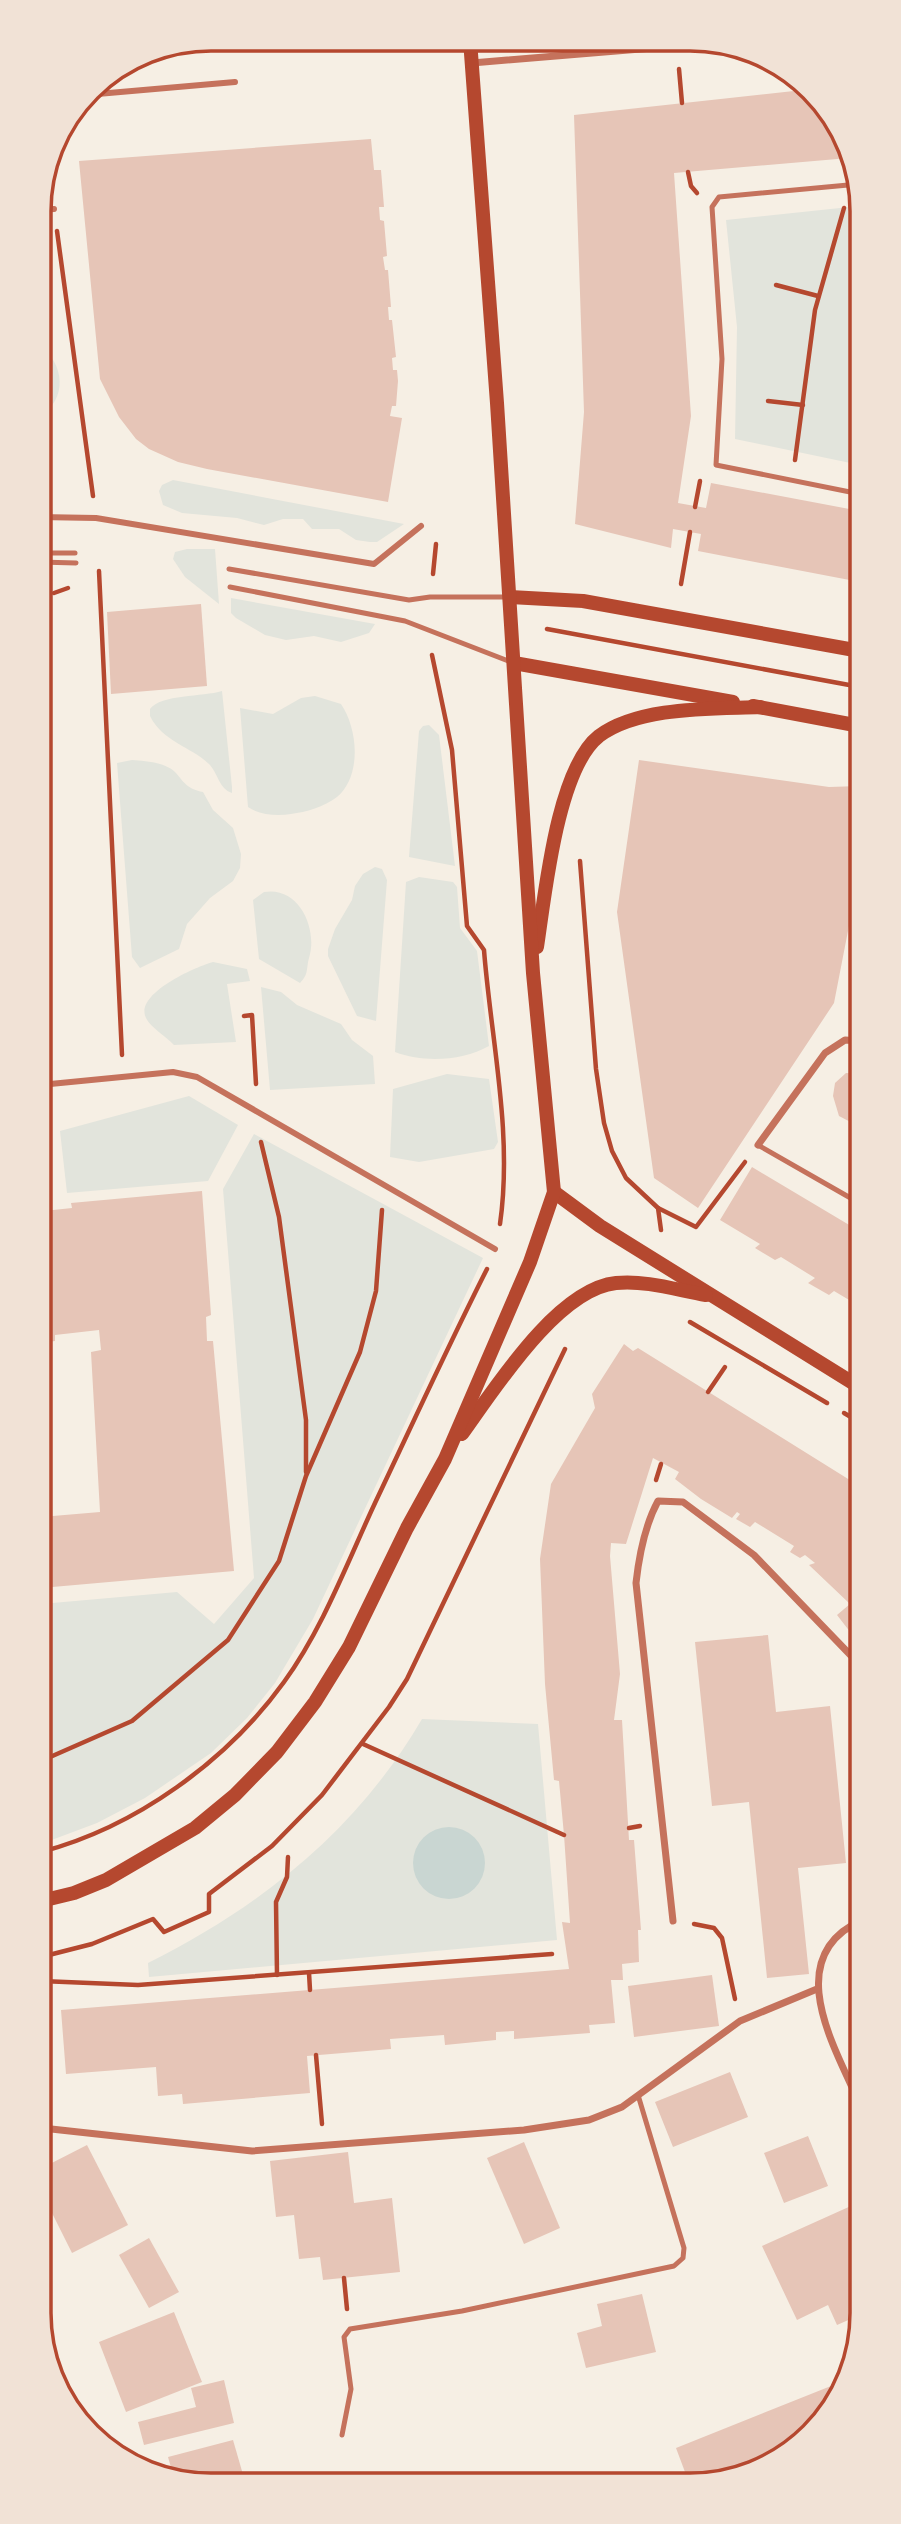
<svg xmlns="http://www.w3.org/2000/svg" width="901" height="2524" font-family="Overpass,sans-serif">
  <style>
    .green { fill: #e2e4dc }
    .water { fill: #c9d6d2 }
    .building { fill: #e6c5b7 }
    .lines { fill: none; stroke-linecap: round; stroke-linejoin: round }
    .path { stroke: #b5482f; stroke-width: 4.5 }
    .service { stroke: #c5725c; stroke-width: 5 }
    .pedestrian { stroke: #c5725c; stroke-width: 6 }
    .minor { stroke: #c5725c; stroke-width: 7 }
    .secondary { stroke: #b5482f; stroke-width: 14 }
    .rim { fill: none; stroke: #b5482f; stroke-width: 3.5 }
  </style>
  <rect width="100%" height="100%" fill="#f6efe4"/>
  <!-- green -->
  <g class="green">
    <path d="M 859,206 L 860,465 L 735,439 L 737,327 L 726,220 Z"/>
    <path d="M 39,346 C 65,362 68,401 39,416 Z"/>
    <path d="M 173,480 L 404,524 L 377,542 L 370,542 L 356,540 L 339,529 L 312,529 L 303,519 L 283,519 L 264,525 L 237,518 L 182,513 L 163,505 L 159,491 L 162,485 Z"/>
    <path d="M 215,549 L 219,604 L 185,577 L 173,559 L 175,552 L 187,549 Z"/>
    <path d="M 231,598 L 375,624 L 369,633 L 341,642 L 314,636 L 286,640 L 265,635 L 236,618 L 231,613 Z"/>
    <path d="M 222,691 L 232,787 L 232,793 C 219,789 218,773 209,764 C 190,746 163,742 150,716 L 150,709 C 161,694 203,697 222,691 Z"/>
    <path d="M 315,696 L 341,704 C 358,729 362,776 337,797 C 324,807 306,812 291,814 C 277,816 259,815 248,807 L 240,708 L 273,714 L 301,698 Z"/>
    <path d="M 429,725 L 439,735 L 455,866 L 409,857 L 419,731 L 423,726 Z"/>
    <path d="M 132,760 C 145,761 166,762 176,773 C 185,784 188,789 203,792 L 213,810 L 233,828 L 241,854 L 240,868 L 233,881 L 210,898 L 187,924 L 179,949 L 140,968 L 132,957 L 117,763 Z"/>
    <path d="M 375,867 L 382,869 L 387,880 L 376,1021 L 357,1016 L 328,956 L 328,949 L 335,929 L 352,900 L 355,886 L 363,874 Z"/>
    <path d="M 419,877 L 453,882 L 457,887 L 460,928 L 477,951 L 489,1046 C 462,1061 424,1063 395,1052 L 406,882 Z"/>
    <path d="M 264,892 C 300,886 318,930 309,958 C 306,969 309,974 300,983 L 259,959 L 253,900 Z"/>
    <path d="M 213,962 L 247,969 L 250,981 L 227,984 L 236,1042 L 174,1045 C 166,1036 151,1028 146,1018 C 134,994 195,967 213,962 Z"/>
    <path d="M 261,987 L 281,992 L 297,1005 L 341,1024 L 352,1040 L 373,1056 L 375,1084 L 270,1090 Z"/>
    <path d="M 447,1074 L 489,1079 L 498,1142 L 494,1149 L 419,1162 L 390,1157 L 393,1089 Z"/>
    <path d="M 189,1096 L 238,1125 L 208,1181 L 67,1193 L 60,1131 Z"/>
    <path d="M 254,1134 L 483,1258 L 313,1619 L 275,1683 L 247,1718 L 211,1753 L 145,1798 L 97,1823 L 41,1844 L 41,1604 L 177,1592 L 214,1624 L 254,1578 L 223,1189 Z"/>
    <path d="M 422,1719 L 538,1724 L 557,1940 L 149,1977 L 148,1963 C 262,1906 357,1830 422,1719 Z"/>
  </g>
  <!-- water -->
  <circle class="water" cx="449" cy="1863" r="36"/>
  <!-- building -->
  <g class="building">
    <path d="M 812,89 L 849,158 L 674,173 L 691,416 L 678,503 L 706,508 L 711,483 L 860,511 L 860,582 L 698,551 L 701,534 L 673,529 L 671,548 L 575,524 L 584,412 L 574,115 Z"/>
    <path d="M 371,139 L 374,170 L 381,170 L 384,207 L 379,207 L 380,220 L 384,221 L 387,256 L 383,257 L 385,270 L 388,270 L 391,307 L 388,307 L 389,320 L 392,320 L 396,357 L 392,358 L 393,370 L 397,370 L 398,381 L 396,406 L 392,406 L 390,416 L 402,418 L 388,502 L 207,469 L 178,462 L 149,449 L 136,439 L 119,417 L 100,379 L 79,161 Z"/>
    <path d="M 201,604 L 207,686 L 111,694 L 107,612 Z"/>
    <path d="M 639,760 L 829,787 L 860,786 L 860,869 L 834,1003 L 698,1208 L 654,1178 L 617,912 Z"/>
    <path d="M 846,1073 L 860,1074 L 860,1127 L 839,1116 L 833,1096 L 835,1083 Z"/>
    <path d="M 752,1167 L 861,1232 L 861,1307 L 834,1291 L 829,1295 L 808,1283 L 815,1278 L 781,1257 L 775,1260 L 755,1248 L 760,1244 L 720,1220 Z"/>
    <path d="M 202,1191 L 211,1315 L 206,1317 L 207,1341 L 213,1341 L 234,1571 L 41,1588 L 41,1517 L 100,1512 L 91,1352 L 101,1350 L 99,1330 L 55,1335 L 55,1341 L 40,1343 L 40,1194 L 44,1194 L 44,1211 L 72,1208 L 71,1203 Z"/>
    <path d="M 624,1344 L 633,1351 L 638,1348 L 861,1487 L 861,1646 L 837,1615 L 850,1604 L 809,1565 L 815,1563 L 805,1555 L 800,1558 L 790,1552 L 794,1546 L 755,1522 L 750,1527 L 736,1519 L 740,1514 L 737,1512 L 732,1518 L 701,1499 L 675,1479 L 679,1472 L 653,1458 L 626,1544 L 611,1543 L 610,1556 L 620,1674 L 614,1720 L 622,1720 L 629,1840 L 634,1840 L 641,1930 L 638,1930 L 639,1962 L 622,1964 L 623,1980 L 611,1980 L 615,2023 L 589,2025 L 590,2033 L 514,2039 L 514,2031 L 496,2032 L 496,2040 L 445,2045 L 444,2035 L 390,2039 L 391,2049 L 307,2056 L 310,2093 L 183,2104 L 182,2094 L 158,2096 L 156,2067 L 66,2074 L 61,2010 L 569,1969 L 562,1922 L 570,1923 L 564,1835 L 559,1781 L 554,1780 L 545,1684 L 540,1559 L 551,1484 L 595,1408 L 592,1394 Z"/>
    <path d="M 768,1635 L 776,1712 L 830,1706 L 846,1863 L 798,1868 L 809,1974 L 767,1978 L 749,1802 L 712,1806 L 695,1642 Z"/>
    <path d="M 861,1751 L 861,1778 L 850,1757 Z"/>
    <path d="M 712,1975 L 719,2026 L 634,2037 L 628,1986 Z"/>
    <path d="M 730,2072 L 748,2117 L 673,2147 L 655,2102 Z"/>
    <path d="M 808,2136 L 828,2186 L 784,2203 L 764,2153 Z"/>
    <path d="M 524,2142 L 560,2228 L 524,2244 L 487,2158 Z"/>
    <path d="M 87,2145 L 128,2225 L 72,2253 L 42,2193 L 42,2168 Z"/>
    <path d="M 348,2152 L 354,2203 L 392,2198 L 400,2272 L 323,2280 L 320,2257 L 299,2259 L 294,2215 L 276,2217 L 270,2161 Z"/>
    <path d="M 862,2201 L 862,2314 L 837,2325 L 828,2305 L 797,2320 L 762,2246 Z"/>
    <path d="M 149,2238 L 179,2292 L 149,2308 L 119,2255 Z"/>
    <path d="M 642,2294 L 656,2352 L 586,2368 L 577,2333 L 602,2326 L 597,2304 Z"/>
    <path d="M 174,2312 L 202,2382 L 126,2412 L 99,2342 Z"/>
    <path d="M 42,2322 L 43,2322 L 51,2365 L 42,2347 Z"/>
    <path d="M 224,2380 L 234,2423 L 144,2445 L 138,2422 L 196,2407 L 191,2388 Z"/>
    <path d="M 836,2384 L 840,2394 L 820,2427 L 777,2462 L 724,2482 L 683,2482 L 688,2480 L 676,2448 Z"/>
    <path d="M 233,2440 L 244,2478 L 230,2482 L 175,2481 L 168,2457 Z"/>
  </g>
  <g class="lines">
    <!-- path -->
    <g class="path">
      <path d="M 679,69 L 682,103"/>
      <path d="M 48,166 L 51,187"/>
      <path d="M 688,172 L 691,186 L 697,193"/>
      <path d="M 57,231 L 93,496"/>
      <path d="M 776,285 L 818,296"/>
      <path d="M 768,401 L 803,405"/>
      <path d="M 795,460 L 815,310 L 844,208"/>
      <path d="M 695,507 L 700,481"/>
      <path d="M 99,571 L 122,1055"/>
      <path d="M 433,574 L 436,544"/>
      <path d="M 681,584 L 690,532"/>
      <path d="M 54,593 L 68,588"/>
      <path d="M 547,629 L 860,687"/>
      <path d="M 432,655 L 452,750 L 467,926 L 484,950 C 491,1040 513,1133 500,1224"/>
      <path d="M 580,861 L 596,1069 L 604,1123 L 612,1151 L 626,1178 L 658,1208 L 661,1230"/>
      <path d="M 244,1016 L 252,1015 L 256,1084"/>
      <path d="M 261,1142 L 279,1217 L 306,1420 L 306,1472"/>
      <path d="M 658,1208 L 696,1227 L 745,1162"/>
      <path d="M 690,1322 L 827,1403"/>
      <path d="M 708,1392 L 725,1367"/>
      <path d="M 844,1413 L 861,1423"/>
      <path d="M 656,1480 L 661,1464"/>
      <path d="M 363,1744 L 564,1835"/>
      <path d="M 41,1761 L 132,1721 L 228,1640 L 279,1561 L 306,1476 L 360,1352 L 376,1291 L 382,1210"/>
      <path d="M 629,1828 L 640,1826"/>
      <path d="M 41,1852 C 136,1827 227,1761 284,1682 C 323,1628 347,1563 375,1503 C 412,1425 448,1346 487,1269"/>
      <path d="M 694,1924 L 714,1928 L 722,1938 L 735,1999"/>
      <path d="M 41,1957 L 92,1944 L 153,1919 L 164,1932 L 209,1912 L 209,1894 L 272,1846 L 322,1795 L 389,1707 L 407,1679 L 565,1349"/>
      <path d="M 309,1973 L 310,1990"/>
      <path d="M 277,1975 L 276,1902 L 287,1877 L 288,1857"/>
      <path d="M 41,1981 L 138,1985 L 552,1954"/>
      <path d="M 316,2055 L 322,2124"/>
      <path d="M 344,2278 L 347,2309"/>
    </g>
    <!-- service -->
    <g class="service">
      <path d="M 859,184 L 719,197 L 712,207 L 722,359 L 716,465 L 860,494"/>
      <path d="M 39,553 L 75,553"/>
      <path d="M 39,562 L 76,563"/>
      <path d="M 229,569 L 409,600 L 430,597 L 507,597"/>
      <path d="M 230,587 L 405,621 L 511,662"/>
      <path d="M 758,1145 L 861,1204"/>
      <path d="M 342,2435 L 351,2389 L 344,2337 L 350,2329 L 462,2311 L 674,2266 L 683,2258 L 684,2248 L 638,2095"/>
    </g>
    <!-- pedestrian -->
    <g class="pedestrian">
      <path d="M 86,95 L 235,82"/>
      <path d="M 39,210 L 54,209"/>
      <path d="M 39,517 L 96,518 L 374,564 L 421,526"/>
      <path d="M 40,1085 L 173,1072 L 197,1077 L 495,1249"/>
    </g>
    <!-- minor -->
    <g class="minor">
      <path d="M 472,63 L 725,42"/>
      <path d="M 758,1145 L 825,1053 L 845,1040 L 860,1041"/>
      <path d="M 862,1920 C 778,1958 837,2051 862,2109"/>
      <path d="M 673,1921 L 636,1583 C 639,1556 645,1525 658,1501 L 683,1502 L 754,1555 L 861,1666"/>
      <path d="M 42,2128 L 252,2151 L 524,2130 L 589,2120 L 622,2107 L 740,2021 L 817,1989"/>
      <path d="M 545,2482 L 555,2478 L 557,2482"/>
    </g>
    <!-- secondary -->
    <g class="secondary">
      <path d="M 510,597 L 583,601 L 860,651"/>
      <path d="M 514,663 L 733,702"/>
      <path d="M 753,706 L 860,726"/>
      <path d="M 537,947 C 545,895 557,769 599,736 C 639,706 713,709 760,707"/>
      <path d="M 554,1192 L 600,1226 L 861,1388"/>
      <path d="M 462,1434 C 494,1390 557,1289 616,1283 C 646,1280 677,1290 706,1295"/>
      <path d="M 41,1901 L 74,1893 L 106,1880 L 195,1828 L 235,1795 L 277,1752 L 315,1702 L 349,1647 L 407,1528 L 445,1459 L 530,1262 L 554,1192 L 533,973 L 497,403 L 470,40"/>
    </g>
  </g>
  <!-- crop -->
  <path d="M0 0H901V2524H0ZM211 51H690A160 160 0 0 1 850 211V2313A160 160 0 0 1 690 2473H211A160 160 0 0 1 51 2313V211A160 160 0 0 1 211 51Z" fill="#f1e2d6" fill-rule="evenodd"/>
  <path class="rim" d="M211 51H690A160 160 0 0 1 850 211V2313A160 160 0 0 1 690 2473H211A160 160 0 0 1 51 2313V211A160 160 0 0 1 211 51Z"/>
</svg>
